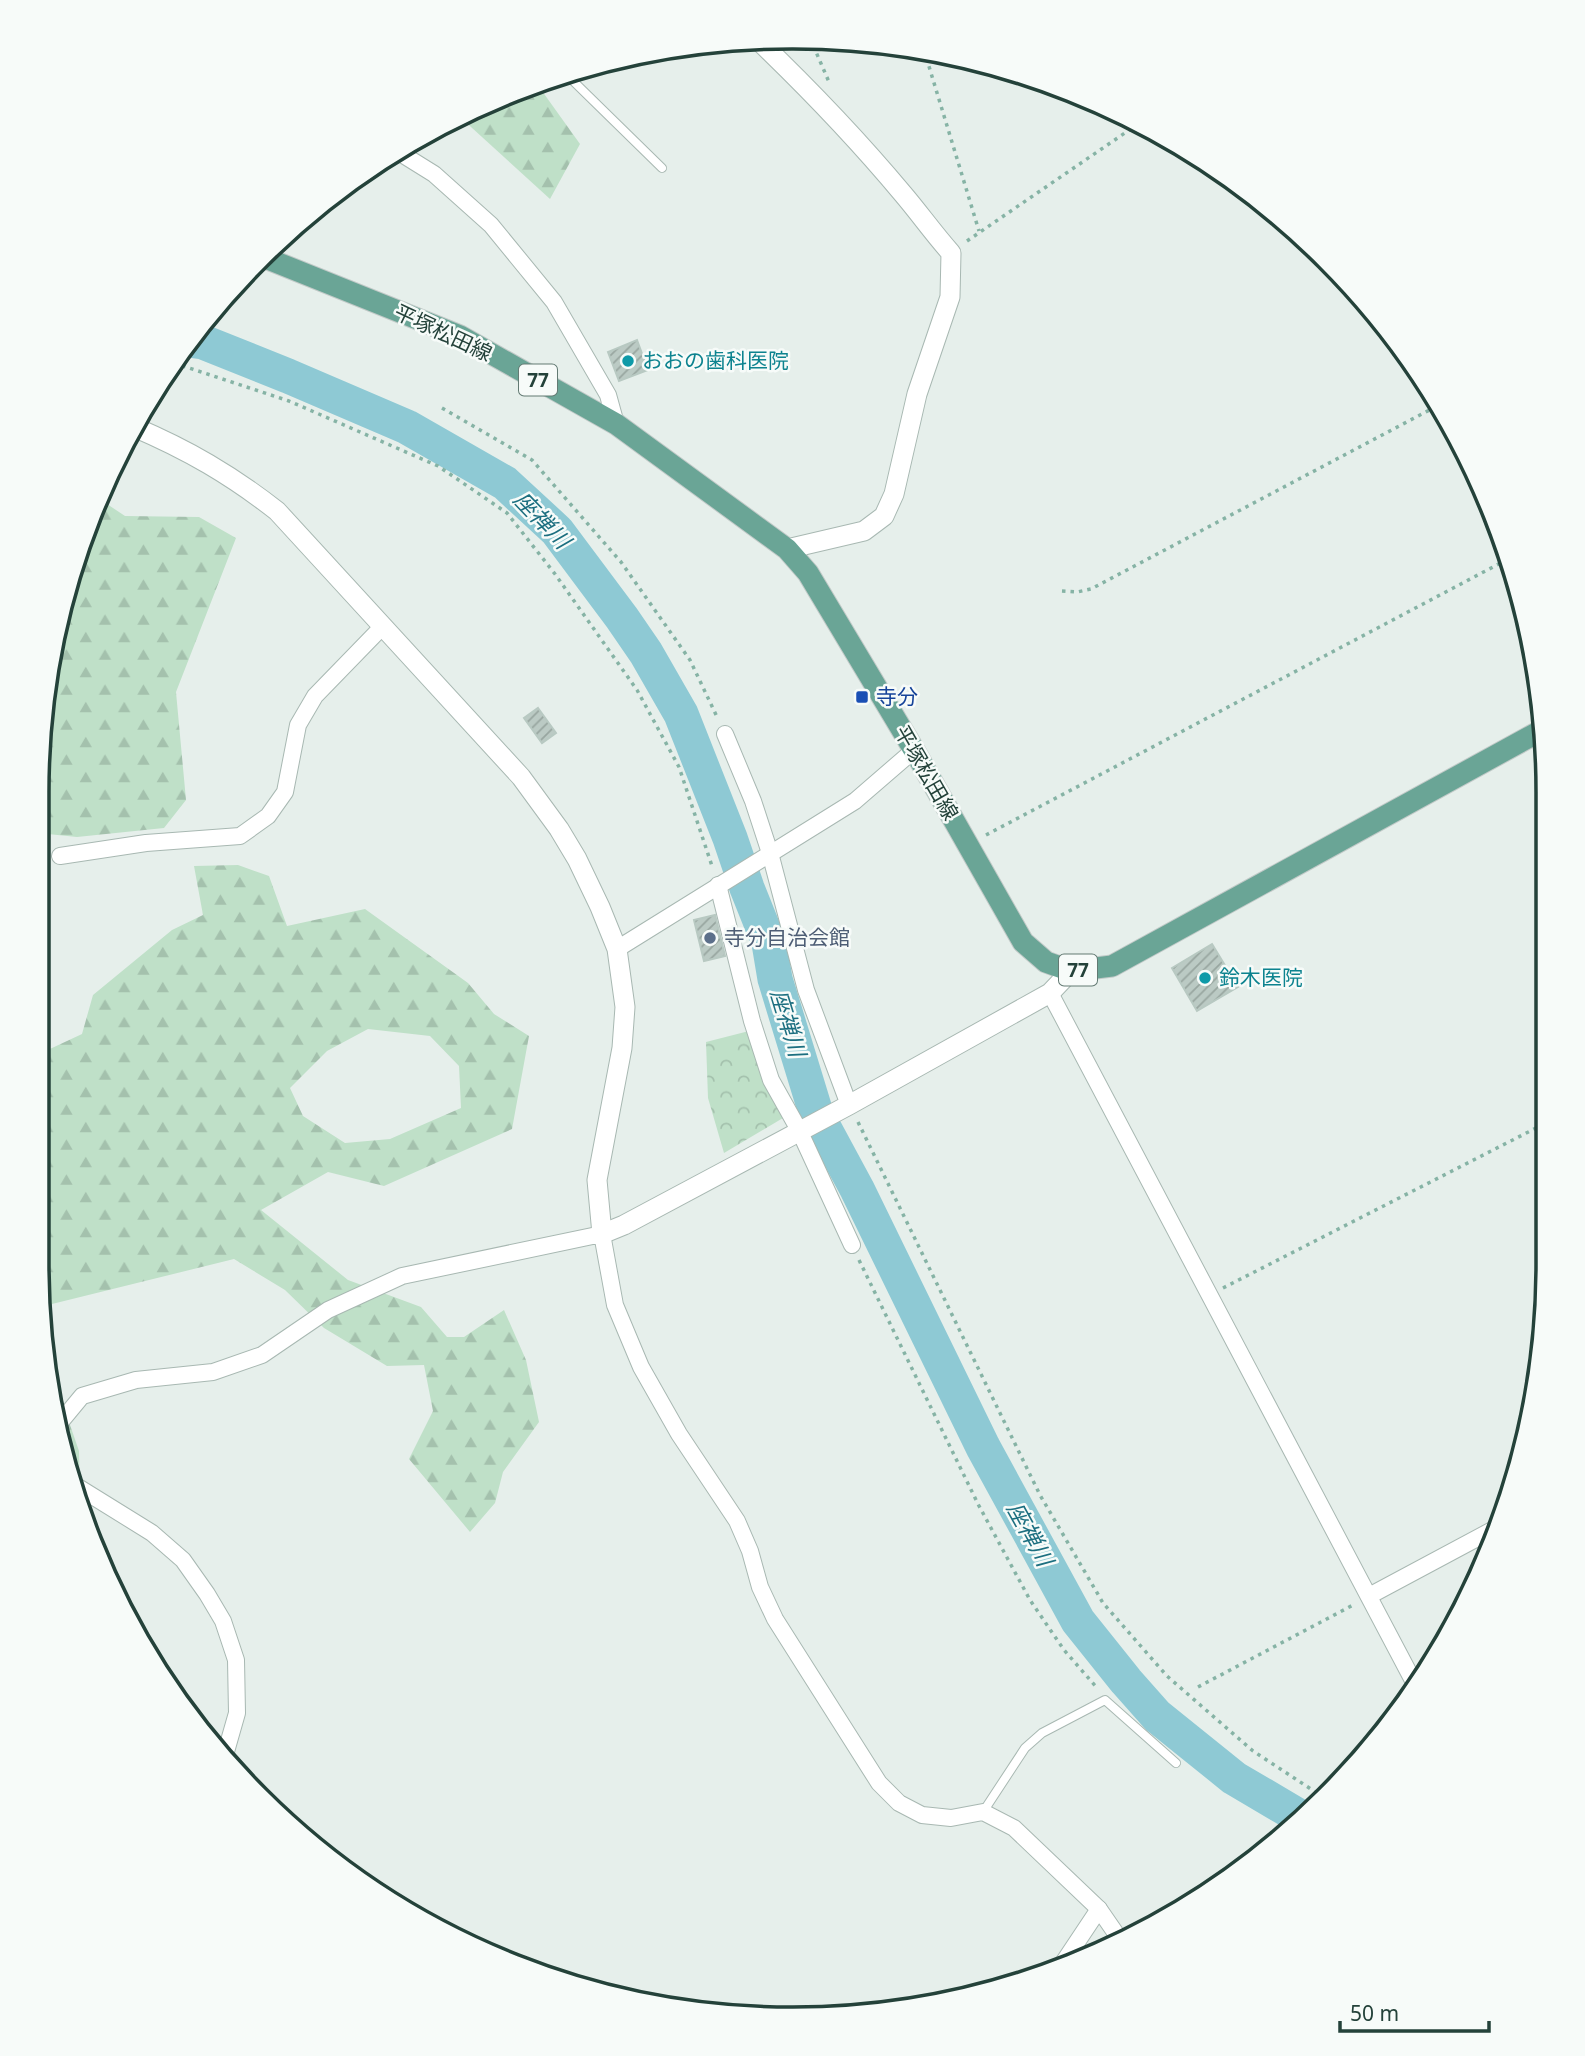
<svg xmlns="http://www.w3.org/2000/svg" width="1585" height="2056" font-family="'Noto Sans','Noto Sans JP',sans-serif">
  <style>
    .forest { fill: url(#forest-firs); fill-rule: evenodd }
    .park { fill: url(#park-crowns) }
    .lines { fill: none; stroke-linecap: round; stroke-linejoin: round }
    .river { stroke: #8ec9d4; stroke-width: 35 }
    .building { fill: url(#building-hatch); stroke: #b8c9c2; stroke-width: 2 }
    .service-casing { stroke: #a8b8b2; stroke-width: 10 }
    .minor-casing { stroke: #a8b8b2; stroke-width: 18 }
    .tertiary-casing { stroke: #a8b8b2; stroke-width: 21 }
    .primary-casing { stroke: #c2cac8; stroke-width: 23 }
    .path { stroke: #86b3a5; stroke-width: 3.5; stroke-dasharray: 3.5 5; stroke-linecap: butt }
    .service { stroke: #fff; stroke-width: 8 }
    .minor { stroke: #fff; stroke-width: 16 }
    .tertiary { stroke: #fff; stroke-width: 19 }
    .primary { stroke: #6aa596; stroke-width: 21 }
    .culture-dot { fill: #0f9aa8; stroke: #f7fbf9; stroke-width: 2.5 }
    .transit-dot { fill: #1a4fb4; stroke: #f7fbf9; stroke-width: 2.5 }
    .service-dot { fill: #5c6f8a; stroke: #f7fbf9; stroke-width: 2.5 }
    .labels { text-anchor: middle; stroke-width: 5; stroke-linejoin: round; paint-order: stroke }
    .shield { fill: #f7fbf9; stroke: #637a73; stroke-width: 2 }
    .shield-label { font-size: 19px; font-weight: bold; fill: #24423a }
    .street-label { font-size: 21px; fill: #24423a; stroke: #f7fbf9 }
    .culture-label { font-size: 21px; fill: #0d838f; stroke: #f7fbf9; text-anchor: start }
    .transit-label { font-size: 21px; fill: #164399; stroke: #f7fbf9; text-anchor: start }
    .service-label { font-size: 21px; fill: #4e5e75; stroke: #f7fbf9; text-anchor: start }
    .water-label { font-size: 23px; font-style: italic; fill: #1c6f80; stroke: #f7fbf9 }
    .rim { fill: none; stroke: #24423a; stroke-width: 3.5 }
  </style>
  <defs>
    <pattern id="forest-firs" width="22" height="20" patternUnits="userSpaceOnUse" patternTransform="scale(1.75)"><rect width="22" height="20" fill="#bfe0c8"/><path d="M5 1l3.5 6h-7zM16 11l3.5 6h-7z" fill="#a4c1ad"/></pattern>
    <pattern id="park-crowns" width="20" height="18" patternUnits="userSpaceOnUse" patternTransform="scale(1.75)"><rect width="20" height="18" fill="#bfe0c8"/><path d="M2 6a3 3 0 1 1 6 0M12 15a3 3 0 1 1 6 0" fill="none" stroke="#a4c1ad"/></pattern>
    <pattern id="building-hatch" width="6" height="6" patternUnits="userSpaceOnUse" patternTransform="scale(1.75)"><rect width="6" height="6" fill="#bbcac4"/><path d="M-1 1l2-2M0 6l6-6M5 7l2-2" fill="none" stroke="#98a6a0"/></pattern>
  </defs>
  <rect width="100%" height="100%" fill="#e6efeb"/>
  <!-- forest -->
  <g class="forest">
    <path d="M 537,84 L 580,144 L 550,199 L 460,117 L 504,94 Z"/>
    <path d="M 98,498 L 125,516 L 199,517 L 236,538 L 176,692 L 186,800 L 164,828 L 77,837 L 38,833 L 38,743 L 77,550 Z"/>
    <path d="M 238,865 L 269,876 L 287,926 L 365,909 L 468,983 L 494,1014 L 529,1036 L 512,1129 L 384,1186 L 328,1172 L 261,1210 L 348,1280 L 421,1307 L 447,1337 L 464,1337 L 504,1310 L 526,1360 L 539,1422 L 503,1472 L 495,1503 L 470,1532 L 409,1459 L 433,1411 L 424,1365 L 387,1366 L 324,1328 L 285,1290 L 234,1259 L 52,1304 L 47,1338 L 37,1263 L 37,1055 L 82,1034 L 93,995 L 172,930 L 203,915 L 194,866 ZM 368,1029 L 430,1036 L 459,1066 L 461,1108 L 390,1139 L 345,1143 L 303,1116 L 290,1088 L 327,1051 Z"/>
    <path d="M 50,1367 L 79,1451 L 80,1501 L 63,1459 Z"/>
  </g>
  <!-- park -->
  <path class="park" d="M 749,1031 L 783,1118 L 724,1153 L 708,1098 L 706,1042 Z"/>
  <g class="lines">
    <!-- river -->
    <path class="river" d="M 188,340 L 203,342 L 288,376 L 407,427 L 505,483 L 557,531 L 622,618 L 646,653 L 681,714 L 730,838 L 747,888 L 769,943 L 775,979 L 816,1113 L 857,1189 L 983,1447 L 1078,1621 L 1126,1681 L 1157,1716 L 1234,1778 L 1302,1818"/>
  </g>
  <!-- building -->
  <g class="building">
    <path d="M 637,340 L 648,370 L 619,381 L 608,352 Z"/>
    <path d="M 538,708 L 556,733 L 542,743 L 524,718 Z"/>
    <path d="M 715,915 L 725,956 L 704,961 L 694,920 Z"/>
    <path d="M 1212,944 L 1238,987 L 1197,1011 L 1172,968 Z"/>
  </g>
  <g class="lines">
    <!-- service casing -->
    <g class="service-casing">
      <g id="service">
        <path d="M 567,75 L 662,168"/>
        <path d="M 983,1812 L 1025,1748 L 1042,1733 L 1105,1700 L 1176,1763"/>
      </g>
    </g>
    <!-- minor casing -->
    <g class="minor-casing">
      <g id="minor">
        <path d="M 397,151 L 434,174 L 491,225 L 554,302 L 608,395 L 616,424"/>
        <path d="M 725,734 L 753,801 L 770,853 L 806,990 L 849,1105"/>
        <path d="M 60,856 L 146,843 L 240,836 L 268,816 L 285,792 L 298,725 L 315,696 L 383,626"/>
        <path d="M 718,885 L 752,1021 L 771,1080 L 799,1130 L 852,1245"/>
        <path d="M 617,949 L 855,801 L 914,750"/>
        <path d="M 1050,993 L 1417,1688"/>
        <path d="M 58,1425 L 82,1396 L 136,1380 L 213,1372 L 262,1355 L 328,1310 L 402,1276 L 602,1234 L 615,1305 L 641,1367 L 679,1434 L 737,1521 L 750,1551 L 760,1587 L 775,1619 L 879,1783 L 899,1803 L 922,1815 L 951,1818 L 983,1812 L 1014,1828 L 1099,1909 L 1119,1938"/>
        <path d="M 73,1484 L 152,1533 L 183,1560 L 207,1594 L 223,1621 L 236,1660 L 237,1713 L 225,1755"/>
        <path d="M 1369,1596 L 1498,1527"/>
        <path d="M 1061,1966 L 1099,1909"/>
      </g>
    </g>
    <!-- tertiary casing -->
    <g class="tertiary-casing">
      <g id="tertiary">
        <path d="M 758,40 C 809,89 858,140 903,194 C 920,214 934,234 951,253 L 950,297 L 917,394 L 894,494 L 884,516 L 864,531 L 787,549"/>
        <path d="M 134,427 C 188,450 231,475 277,511 L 521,777 L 559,829 L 577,859 L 600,907 L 617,949 L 625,1007 L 622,1048 L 597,1180 L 602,1234 L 624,1225 L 849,1105 L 1050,993 L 1071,971"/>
      </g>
    </g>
    <!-- primary casing -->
    <g class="primary-casing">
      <path id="primary" d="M 263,257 L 460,336 L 616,424 L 787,549 L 808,573 L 914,750 L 1023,942 L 1046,962 L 1071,971 L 1112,966 L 1542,730"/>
    </g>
    <!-- path -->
    <g class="path">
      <path d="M 810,38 L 829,82"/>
      <path d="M 924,50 L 979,231"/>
      <path d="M 967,241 L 1138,124"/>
      <path d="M 174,363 L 289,401 L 438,466 L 507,513 L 555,574 L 637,690 L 679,767 L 713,869"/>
      <path d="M 442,408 L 532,460 L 621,562 L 690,660 L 718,719"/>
      <path d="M 1062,591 L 1077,592 L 1091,589 L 1437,406"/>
      <path d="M 986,835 L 1510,558"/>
      <path d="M 858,1122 L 1040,1495 L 1103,1603 L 1167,1676 L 1253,1751 L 1326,1799"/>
      <path d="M 859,1260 L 978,1504 L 1030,1600 L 1064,1650 L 1098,1689"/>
      <path d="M 1223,1288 L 1542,1125"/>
      <path d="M 1198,1687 L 1355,1604"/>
    </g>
    <!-- service -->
    <use href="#service" class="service"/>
    <!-- minor -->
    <use href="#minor" class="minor"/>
    <!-- tertiary -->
    <use href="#tertiary" class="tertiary"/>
    <!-- primary -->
    <use href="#primary" class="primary"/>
  </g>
  <!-- markers -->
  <g class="culture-dot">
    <circle cx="628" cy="361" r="7"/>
    <circle cx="1205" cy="978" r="7"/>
  </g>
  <rect class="transit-dot" x="855" y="690" width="14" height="14" rx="3.5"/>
  <circle class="service-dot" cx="710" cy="938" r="7"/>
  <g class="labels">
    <!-- shield labels -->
    <g class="shield">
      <rect x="519" y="364.5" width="38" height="31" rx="5"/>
      <rect x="1059" y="954.5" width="38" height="31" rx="5"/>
    </g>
    <g class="shield-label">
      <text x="538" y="387">77</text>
      <text x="1078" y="977">77</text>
    </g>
    <!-- street labels -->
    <g class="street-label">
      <text transform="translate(443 333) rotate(25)" y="7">平塚松田線</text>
      <text transform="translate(926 773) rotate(60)" y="7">平塚松田線</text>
    </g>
    <!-- culture labels -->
    <g class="culture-label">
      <text x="642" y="368">おおの歯科医院</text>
      <text x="1219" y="985">鈴木医院</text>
    </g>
    <!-- transit labels -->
    <g class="transit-label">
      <text x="876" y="704">寺分</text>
    </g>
    <!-- service labels -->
    <g class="service-label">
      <text x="724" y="945">寺分自治会館</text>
    </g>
    <!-- water labels -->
    <g class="water-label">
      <text transform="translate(542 520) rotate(46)" y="8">座禅川</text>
      <text transform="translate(788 1023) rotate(73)" y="8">座禅川</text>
      <text transform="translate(1030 1534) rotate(61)" y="8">座禅川</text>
    </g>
  </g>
  <!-- crop -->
  <path d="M0 0H1585V2056H0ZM792 49H793A743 743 0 0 1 1536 792V1264A743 743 0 0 1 793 2007H792A743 743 0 0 1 49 1264V792A743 743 0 0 1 792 49Z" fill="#f7fbf9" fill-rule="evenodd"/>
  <path class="rim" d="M792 49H793A743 743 0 0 1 1536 792V1264A743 743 0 0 1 793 2007H792A743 743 0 0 1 49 1264V792A743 743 0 0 1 792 49Z"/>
  <!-- scale -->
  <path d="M1340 2021v10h149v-10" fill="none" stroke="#24423a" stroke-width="3.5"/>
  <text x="1350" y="2021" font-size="21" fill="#24423a" stroke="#f7fbf9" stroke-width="5" paint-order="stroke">50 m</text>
</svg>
